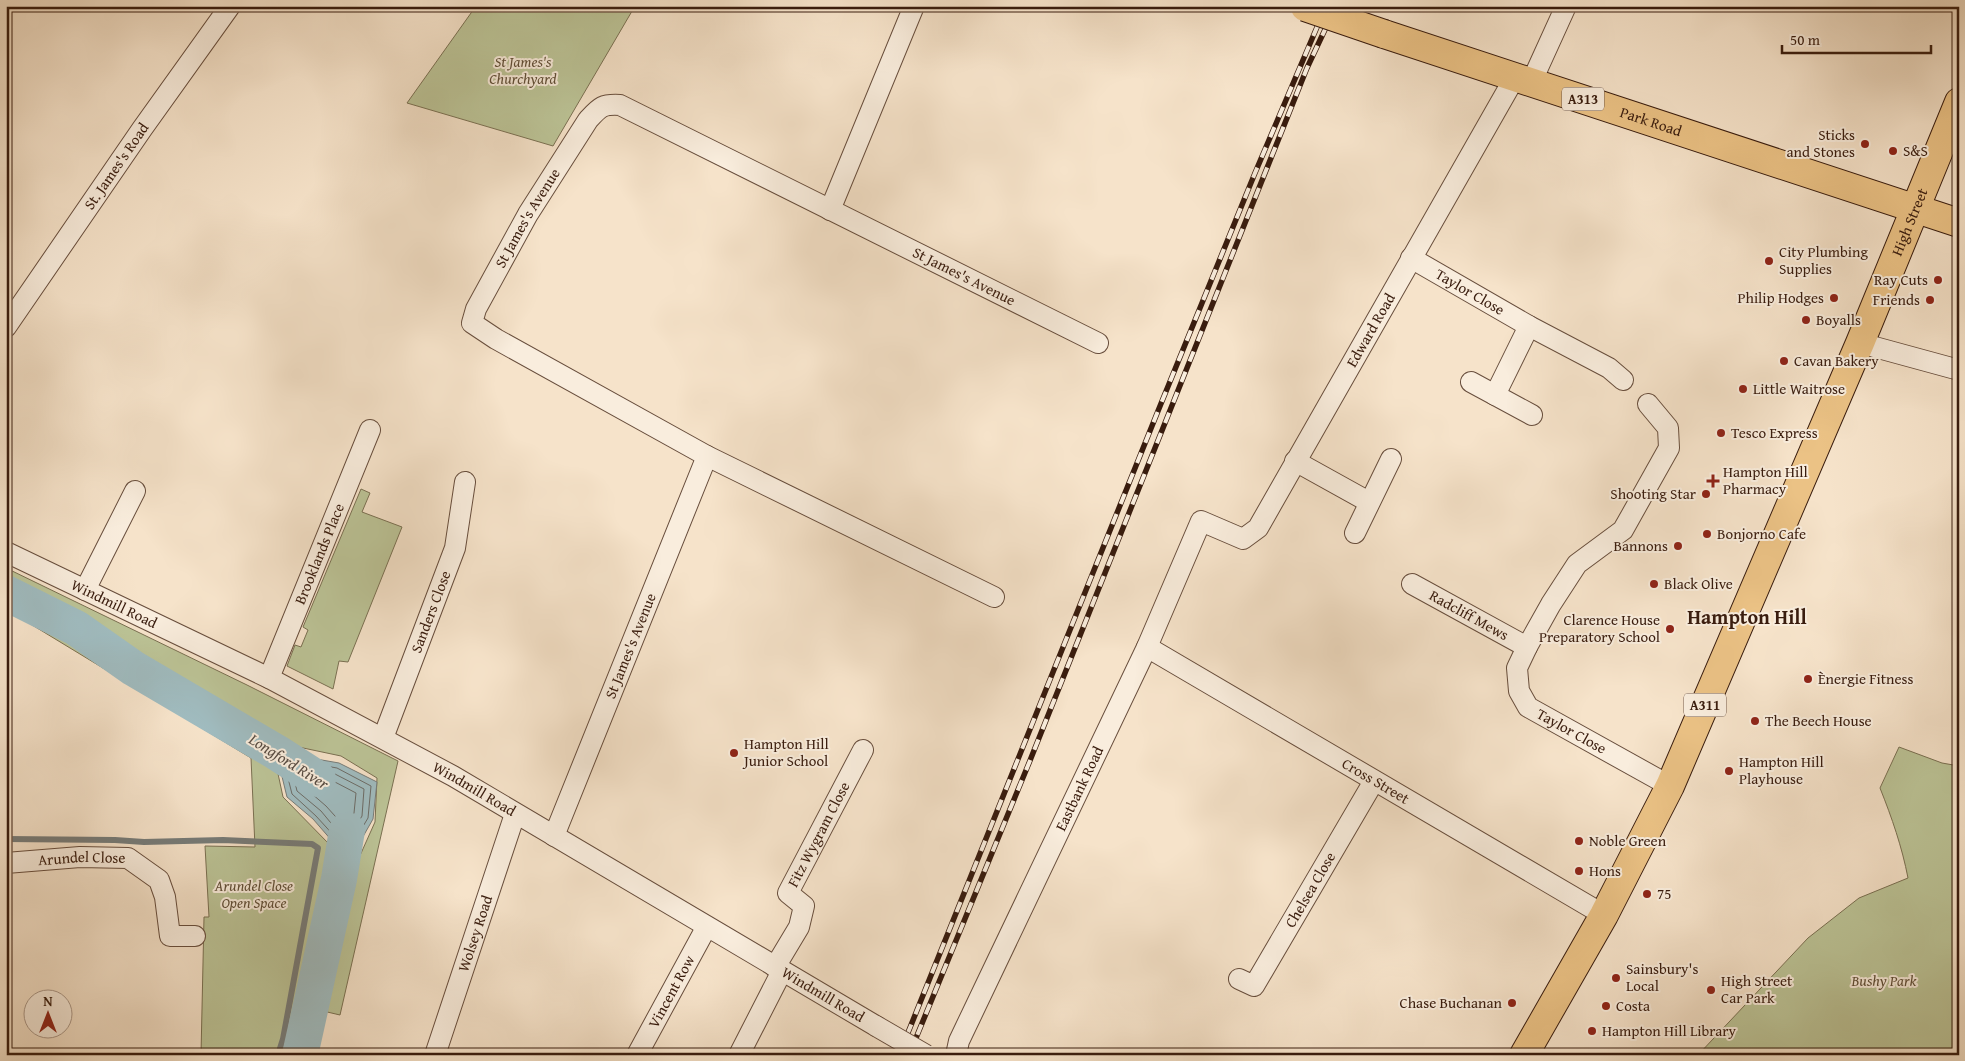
<svg xmlns="http://www.w3.org/2000/svg" width="1965" height="1061" font-family="'Gentium Book Plus',serif">
  <style>
    .green { fill: #bcc497; stroke: #7a7052 }
    .water { fill: #a0bcc0; stroke: #777c79 }
    .lines { fill: none; stroke-linecap: round; stroke-linejoin: round }
    .shore { stroke: #6c6c67; stroke-width: 1 }
    .stream { stroke: #777c79; stroke-width: 6 }
    .river { stroke: #a0bcc0; stroke-width: 36 }
    .minor-casing { stroke: #684e3d; stroke-width: 22 }
    .primary-casing { stroke: #391c0e; stroke-width: 30 }
    .minor { stroke: #f9eddd; stroke-width: 20 }
    .primary { stroke: #ebc285; stroke-width: 28 }
    .rail-casing { stroke: #391c0e; stroke-width: 5.5 }
    .rail { stroke: #f9eddd; stroke-width: 4; stroke-dasharray: 11; stroke-linecap: butt }
    .minor-bridge-casing { stroke: #684e3d; stroke-width: 22; stroke-linecap: butt }
    .primary-bridge-casing { stroke: #391c0e; stroke-width: 30; stroke-linecap: butt }
    .minor-bridge { stroke: #f9eddd; stroke-width: 20 }
    .primary-bridge { stroke: #ebc285; stroke-width: 28 }
    .poi-dot { fill: #8f2418; stroke: #f9eddd; stroke-width: 2 }
    .labels { text-anchor: middle; stroke-width: 4; stroke-linejoin: round; paint-order: stroke }
    .shield { fill: #f9eddd; stroke: #735b4c; stroke-width: 1 }
    .shield-label { font-size: 14px; font-weight: bold; fill: #391c0e }
    .park-label { font-size: 15px; font-style: italic; fill: #604e37; stroke: #f9eddd }
    .street-label { font-size: 15px; fill: #391c0e; stroke: #f9eddd }
    .poi-label { font-size: 15px; fill: #391c0e; stroke: #f9eddd; text-anchor: start }
    .water-label { font-size: 16px; font-style: italic; fill: #584c43; stroke: #f9eddd }
    .district-label { font-size: 20px; font-weight: bold; fill: #391c0e; stroke: #f9eddd }
  </style>
  <rect width="100%" height="100%" fill="#f6e3ca"/>
  <filter id="stains"><feTurbulence type="fractalNoise" baseFrequency=".004" numOctaves="4"/><feColorMatrix values="0 0 0 0 .2 0 0 0 0 .09 0 0 0 0 .02 0 0 0 .5 -.17"/></filter>
  <radialGradient id="worn" r=".72"><stop offset=".6" stop-color="#630" stop-opacity="0"/><stop offset="1" stop-color="#630" stop-opacity=".3"/></radialGradient>
  <!-- green -->
  <g class="green">
    <path d="M 476,6 L 635,6 L 553,146 L 407,103 Z"/>
    <path d="M 361,489 L 370,493 L 362,512 L 402,527 L 348,662 L 339,661 L 333,689 L 287,666 L 295,645 L 301,647 L 308,630 L 303,627 Z"/>
    <path d="M 6,568 L 247,685 L 398,761 L 340,1015 L 323,1011 L 358,860 L 375,822 L 377,778 L 341,756 L 289,745 L 77,619 L 6,584 Z"/>
    <path d="M 6,597 C 97,646 185,702 274,755 L 283,797 L 330,845 L 343,881 L 295,1050 L 296,1055 L 201,1055 L 204,917 L 209,917 L 205,846 L 255,847 L 251,758 L 19,617 L 6,612 Z"/>
    <path d="M 1899,747 L 1942,763 L 1959,766 L 1959,1055 L 1698,1055 L 1808,938 L 1859,898 L 1908,878 C 1902,847 1892,818 1880,788 Z"/>
  </g>
  <!-- water -->
  <path class="water" d="M 276,752 L 339,763 L 377,782 L 373,819 L 339,879 L 333,842 L 313,819 L 287,797 Z"/>
  <g class="lines">
    <!-- shore -->
    <g class="shore">
      <path d="M 287,759 L 337,768 L 371,786 L 368,818 L 344,858 L 341,857 L 337,839 L 316,816 L 292,794 L 284,762 Z"/>
      <path d="M 293,767 L 335,774 L 364,789 L 362,816 L 348,840 L 345,840 L 321,811 L 297,791 L 292,770 Z"/>
      <path d="M 305,776 L 333,781 L 356,793 L 354,813 L 347,826 L 344,826 L 326,806 L 304,787 L 302,778 Z"/>
    </g>
    <!-- stream -->
    <path class="stream" d="M 6,839 L 115,840 L 144,842 L 223,840 L 312,844 L 318,848 L 283,1039 L 278,1055"/>
    <!-- river -->
    <g class="river">
      <path d="M 6,593 L 76,628 L 133,668 L 276,752 L 318,779"/>
      <path d="M 300,1055 L 339,879 L 347,830"/>
    </g>
    <!-- minor casing -->
    <g class="minor-casing">
      <g id="minor">
        <path d="M 1531,83 L 1566,6"/>
        <path d="M 830,210 L 914,6"/>
        <path id="s1" d="M 1411,258 L 1529,326 L 1609,368 L 1623,380"/>
        <path id="s2" d="M 6,327 L 142,129 L 230,6"/>
        <path d="M 1860,343 L 1959,370"/>
        <path d="M 1471,382 L 1532,415"/>
        <path d="M 1495,395 L 1529,326"/>
        <path id="s3" d="M 1648,404 L 1668,428 L 1669,448 L 1623,530 L 1577,564 L 1551,604 L 1527,647 L 1517,668 L 1519,691 L 1528,707 L 1670,786"/>
        <path d="M 1295,461 L 1369,502"/>
        <path d="M 1355,533 L 1391,459"/>
        <path id="s4" d="M 6,552 L 269,678 L 453,776 L 876,1026"/>
        <path id="s5" d="M 1412,584 L 1527,647"/>
        <path d="M 85,590 L 135,491"/>
        <path id="s6" d="M 994,597 L 707,456 L 496,339 L 472,323 L 476,309 L 528,214 L 588,120 C 600,107 602,104 620,105 L 1098,343"/>
        <path id="s7" d="M 1147,647 L 1604,915"/>
        <path id="s8" d="M 269,678 L 370,430"/>
        <path id="s9" d="M 383,738 L 455,548 L 465,482"/>
        <path id="s10" d="M 554,836 L 707,456"/>
        <path id="s11" d="M 6,863 L 80,857 L 128,858 L 159,880 L 165,897 L 170,936 L 195,936"/>
        <path id="s12" d="M 775,967 L 799,927 L 804,906 L 788,893 L 863,750"/>
        <path id="s13" d="M 1239,979 L 1254,986 L 1374,781"/>
        <path id="s14" d="M 435,1055 L 515,814"/>
        <path id="s15" d="M 637,1055 L 706,928"/>
        <path d="M 739,1055 L 782,971"/>
        <path id="s16" d="M 956,1055 L 959,1041 L 1147,647 L 1201,521 L 1243,539 L 1258,528 L 1515,77"/>
      </g>
    </g>
    <!-- primary casing -->
    <g class="primary-casing">
      <g id="primary">
        <path id="s17" d="M 1384,34 L 1959,223"/>
        <path id="s18" d="M 1524,1055 L 1604,915 L 1670,786 L 1860,343 L 1959,102"/>
      </g>
    </g>
    <!-- minor -->
    <use href="#minor" class="minor"/>
    <!-- primary -->
    <use href="#primary" class="primary"/>
    <!-- rail casing -->
    <g class="rail-casing">
      <g id="rail">
        <path d="M 899,1055 L 1158,411 L 1255,173 L 1326,6"/>
        <path d="M 909,1055 L 1029,763 L 1307,68 L 1336,6"/>
      </g>
    </g>
    <!-- rail -->
    <use href="#rail" class="rail"/>
    <!-- minor-bridge casing -->
    <g class="minor-bridge-casing">
      <path id="minor-bridge" d="M 876,1026 L 926,1055"/>
    </g>
    <!-- primary-bridge casing -->
    <g class="primary-bridge-casing">
      <path id="primary-bridge" d="M 1305,7 L 1384,34"/>
    </g>
    <!-- minor-bridge -->
    <use href="#minor-bridge" class="minor-bridge"/>
    <!-- primary-bridge -->
    <use href="#primary-bridge" class="primary-bridge"/>
  </g>
  <!-- markers -->
  <g class="poi-dot">
    <circle cx="1865" cy="144" r="5"/>
    <circle cx="1893" cy="151" r="5"/>
    <circle cx="1769" cy="261" r="5"/>
    <circle cx="1938" cy="280" r="5"/>
    <circle cx="1834" cy="298" r="5"/>
    <circle cx="1930" cy="300" r="5"/>
    <circle cx="1806" cy="320" r="5"/>
    <circle cx="1784" cy="361" r="5"/>
    <circle cx="1743" cy="389" r="5"/>
    <circle cx="1721" cy="433" r="5"/>
    <path d="M1710.5 473.5h5v5h5v5h-5v5h-5v-5h-5v-5h5z"/>
    <circle cx="1706" cy="494" r="5"/>
    <circle cx="1707" cy="534" r="5"/>
    <circle cx="1678" cy="546" r="5"/>
    <circle cx="1654" cy="584" r="5"/>
    <circle cx="1670" cy="629" r="5"/>
    <circle cx="1808" cy="679" r="5"/>
    <circle cx="1755" cy="721" r="5"/>
    <circle cx="734" cy="753" r="5"/>
    <circle cx="1729" cy="771" r="5"/>
    <circle cx="1579" cy="841" r="5"/>
    <circle cx="1579" cy="871" r="5"/>
    <circle cx="1647" cy="894" r="5"/>
    <circle cx="1616" cy="978" r="5"/>
    <circle cx="1711" cy="990" r="5"/>
    <circle cx="1512" cy="1003" r="5"/>
    <circle cx="1606" cy="1006" r="5"/>
    <circle cx="1592" cy="1031" r="5"/>
  </g>
  <g class="labels">
    <!-- shield labels -->
    <g class="shield">
      <rect x="1562" y="87.5" width="42" height="23" rx="4"/>
      <rect x="1684" y="693.5" width="42" height="23" rx="4"/>
    </g>
    <g class="shield-label">
      <text x="1583" y="104">A313</text>
      <text x="1705" y="710">A311</text>
    </g>
    <!-- park labels -->
    <g class="park-label">
      <text x="523" y="67">St James's<tspan x="523" dy="17">Churchyard</tspan></text>
      <text x="254" y="891">Arundel Close<tspan x="254" dy="17">Open Space</tspan></text>
      <text x="1884" y="986">Bushy Park</text>
    </g>
    <!-- street labels -->
    <g class="street-label">
      <text dy="5" stroke="none"><textPath href="#s17" startOffset="281">Park Road</textPath></text>
      <text dy="5" stroke="none"><textPath href="#s2" startOffset="195">St. James's Road</textPath></text>
      <text dy="5" stroke="none"><textPath href="#s6" startOffset="709">St James's Avenue</textPath></text>
      <text dy="5" stroke="none"><textPath href="#s18" startOffset="919">High Street</textPath></text>
      <text dy="5" stroke="none"><textPath href="#s6" startOffset="1246">St James's Avenue</textPath></text>
      <text dy="5" stroke="none"><textPath href="#s1" startOffset="68">Taylor Close</textPath></text>
      <text dy="5" stroke="none"><textPath href="#s16" startOffset="880">Edward Road</textPath></text>
      <text dy="5" stroke="none"><textPath href="#s8" startOffset="134">Brooklands Place</textPath></text>
      <text dy="5" stroke="none"><textPath href="#s4" startOffset="120">Windmill Road</textPath></text>
      <text dy="5" stroke="none"><textPath href="#s9" startOffset="135">Sanders Close</textPath></text>
      <text dy="5" stroke="none"><textPath href="#s5" startOffset="65">Radcliff Mews</textPath></text>
      <text dy="5" stroke="none"><textPath href="#s10" startOffset="205">St James's Avenue</textPath></text>
      <text dy="5" stroke="none"><textPath href="#s3" startOffset="414">Taylor Close</textPath></text>
      <text dy="5" stroke="none"><textPath href="#s7" startOffset="265">Cross Street</textPath></text>
      <text dy="5" stroke="none"><textPath href="#s4" startOffset="525">Windmill Road</textPath></text>
      <text dy="5" stroke="none"><textPath href="#s16" startOffset="294">Eastbank Road</textPath></text>
      <text dy="5" stroke="none"><textPath href="#s12" startOffset="155">Fitz Wygram Close</textPath></text>
      <text dy="5" stroke="none"><textPath href="#s11" startOffset="76">Arundel Close</textPath></text>
      <text dy="5" stroke="none"><textPath href="#s13" startOffset="128">Chelsea Close</textPath></text>
      <text dy="5" stroke="none"><textPath href="#s14" startOffset="128">Wolsey Road</textPath></text>
      <text dy="5" stroke="none"><textPath href="#s15" startOffset="72">Vincent Row</textPath></text>
      <text dy="5" stroke="none"><textPath href="#s4" startOffset="930">Windmill Road</textPath></text>
    </g>
    <!-- poi labels -->
    <g class="poi-label">
      <text x="1855" y="140" text-anchor="end">Sticks<tspan x="1855" dy="17">and Stones</tspan></text>
      <text x="1903" y="156">S&amp;S</text>
      <text x="1779" y="257">City Plumbing<tspan x="1779" dy="17">Supplies</tspan></text>
      <text x="1928" y="285" text-anchor="end">Ray Cuts</text>
      <text x="1824" y="303" text-anchor="end">Philip Hodges</text>
      <text x="1920" y="305" text-anchor="end">Friends</text>
      <text x="1816" y="325">Boyalls</text>
      <text x="1794" y="366">Cavan Bakery</text>
      <text x="1753" y="394">Little Waitrose</text>
      <text x="1731" y="438">Tesco Express</text>
      <text x="1723" y="477">Hampton Hill<tspan x="1723" dy="17">Pharmacy</tspan></text>
      <text x="1696" y="499" text-anchor="end">Shooting Star</text>
      <text x="1717" y="539">Bonjorno Cafe</text>
      <text x="1668" y="551" text-anchor="end">Bannons</text>
      <text x="1664" y="589">Black Olive</text>
      <text x="1660" y="625" text-anchor="end">Clarence House<tspan x="1660" dy="17">Preparatory School</tspan></text>
      <text x="1818" y="684">Ènergie Fitness</text>
      <text x="1765" y="726">The Beech House</text>
      <text x="744" y="749">Hampton Hill<tspan x="744" dy="17">Junior School</tspan></text>
      <text x="1739" y="767">Hampton Hill<tspan x="1739" dy="17">Playhouse</tspan></text>
      <text x="1589" y="846">Noble Green</text>
      <text x="1589" y="876">Hons</text>
      <text x="1657" y="899">75</text>
      <text x="1626" y="974">Sainsbury's<tspan x="1626" dy="17">Local</tspan></text>
      <text x="1721" y="986">High Street<tspan x="1721" dy="17">Car Park</tspan></text>
      <text x="1502" y="1008" text-anchor="end">Chase Buchanan</text>
      <text x="1616" y="1011">Costa</text>
      <text x="1602" y="1036">Hampton Hill Library</text>
    </g>
    <!-- water labels -->
    <g class="water-label">
      <text transform="translate(289 761) rotate(32)" y="6">Longford River</text>
    </g>
    <!-- district labels -->
    <g class="district-label">
      <text x="1747" y="624">Hampton Hill</text>
    </g>
  </g>
  <!-- margin -->
  <rect width="1965" height="1061" fill="none" stroke="#f6e3ca" stroke-width="25"/>
  <rect x="8" y="8" width="1950" height="1046" fill="none" stroke="#391c0e" stroke-width="2.5"/>
  <rect x="12" y="12" width="1940" height="1036" fill="none" stroke="#391c0e"/>
  <!-- north arrow -->
  <g transform="translate(48 1014)"><circle r="24" fill="#f9eddd" stroke="#ac998a"/>
  <path d="M0-4L9 19L0 12L-9 19Z" fill="#8f2418"/>
  <text y="-8" font-size="14" font-weight="bold" text-anchor="middle" fill="#391c0e">N</text>
  </g>
  <!-- scale -->
  <path d="M1782 45v8h149v-8" fill="none" stroke="#391c0e" stroke-width="2.5"/>
  <text x="1790" y="45" font-size="15" fill="#391c0e" stroke="#f9eddd" stroke-width="4" paint-order="stroke">50 m</text>
  <rect width="100%" height="100%" filter="url(#stains)"/>
  <rect width="100%" height="100%" fill="url(#worn)"/>
</svg>
